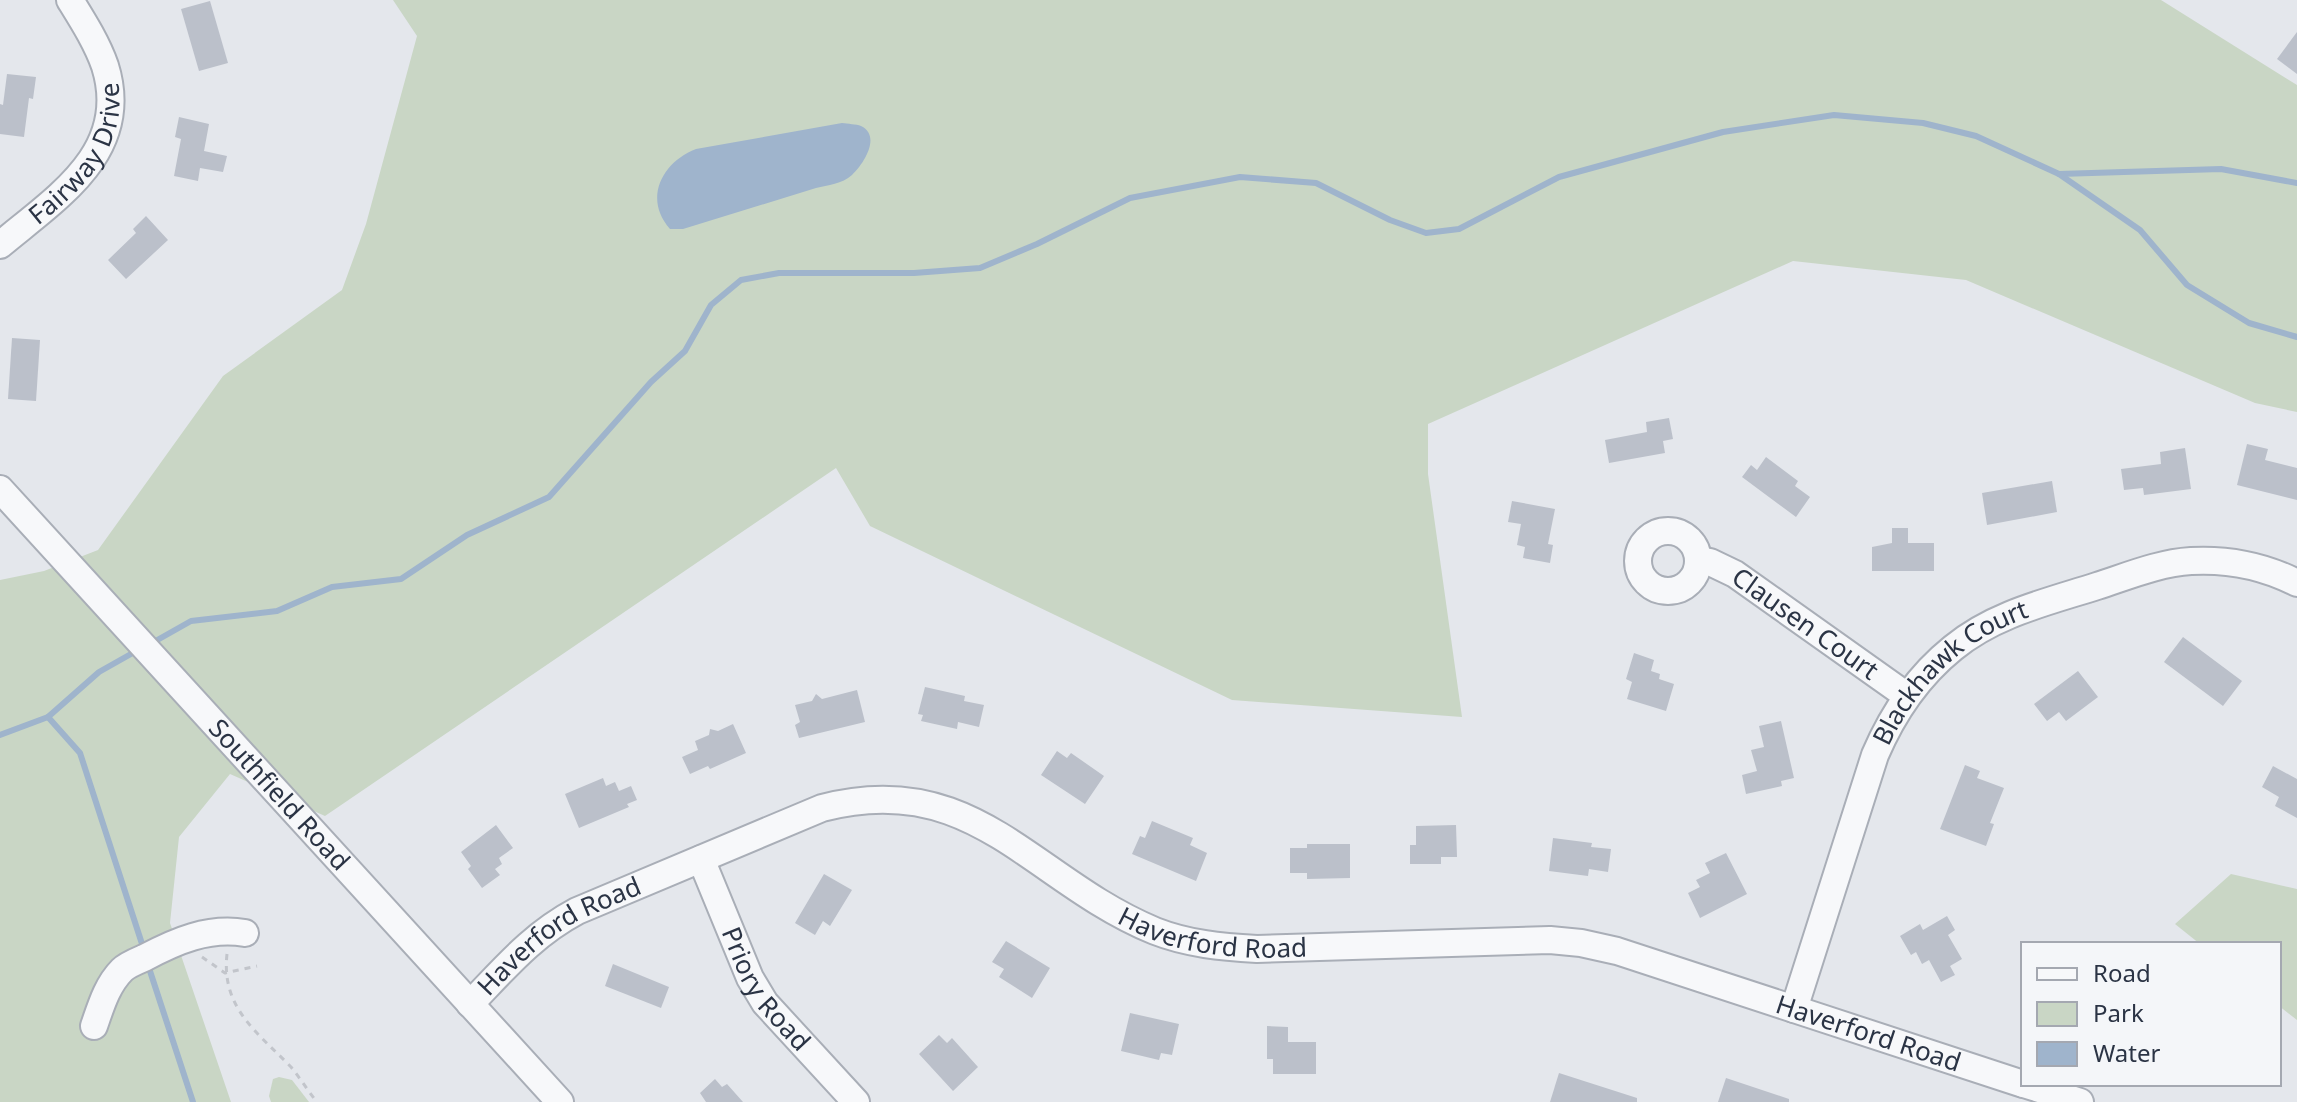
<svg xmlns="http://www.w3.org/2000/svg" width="2297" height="1102" font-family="'Noto Sans',sans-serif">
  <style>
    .green { fill: #c9d6c5 }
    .water { fill: #9fb4cc }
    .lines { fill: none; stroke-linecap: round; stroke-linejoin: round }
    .stream { stroke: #9fb4cc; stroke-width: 6 }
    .building { fill: #bbc0ca }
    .minor-casing { stroke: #a9aeb7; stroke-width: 30 }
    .path { stroke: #c2c5cb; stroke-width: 3; stroke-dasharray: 6 6; stroke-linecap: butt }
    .minor { stroke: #f7f8fa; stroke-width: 26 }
    .labels { text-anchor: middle; stroke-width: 8; stroke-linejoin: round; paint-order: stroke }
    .street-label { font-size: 26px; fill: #2b3445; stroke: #f4f6f9 }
  </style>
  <rect width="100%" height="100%" fill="#e4e7ec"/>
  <!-- green -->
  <g class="green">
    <path d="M 393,0 L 2161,0 L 2297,85 L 2297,412 L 2255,403 L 1966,280 L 1793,261 L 1428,424 L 1428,474 L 1462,717 L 1232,700 L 870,526 L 836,468 L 325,816 L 230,774 L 179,837 L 170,923 L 231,1102 L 0,1102 L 0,580 L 44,571 L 98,550 L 223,376 L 342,290 L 366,224 L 417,36 Z"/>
    <path d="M 2231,874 L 2297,889 L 2297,1020 L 2279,1006 L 2279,944 L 2200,944 L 2175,924 Z"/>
    <path d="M 279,1077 L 292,1080 L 309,1102 L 271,1102 L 269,1096 L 273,1079 Z"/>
  </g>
  <!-- water -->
  <path class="water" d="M 842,123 C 848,124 856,124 861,126 C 882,136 863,165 852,175 C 842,184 828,185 816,188 L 683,229 L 670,229 C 643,199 662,162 696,149 Z"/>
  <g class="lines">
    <!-- stream -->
    <g class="stream">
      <path d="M 2059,174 L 2221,169 L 2297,183"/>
      <path d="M 152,643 L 191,621 L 277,611 L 332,587 L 401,579 L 467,535 L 549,497 L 651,382 L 685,351 L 711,305 L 741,280 L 779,273 L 914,273 L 980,268 L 1037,244 L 1130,198 L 1240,177 L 1316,183 L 1390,220 L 1426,233 L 1459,229 L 1559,177 L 1723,132 L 1834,115 L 1923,123 L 1976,136 L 2059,174 L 2140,230 L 2187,285 L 2249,323 L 2297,337"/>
      <path d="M 48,717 L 80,753 L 144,950"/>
      <path d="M 0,735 L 48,717 L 99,672 L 138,650"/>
      <path d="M 148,965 L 193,1102"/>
    </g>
  </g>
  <!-- building -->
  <g class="building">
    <path d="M 210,1 L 228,63 L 199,71 L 181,9 Z"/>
    <path d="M 2297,32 L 2297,74 L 2277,59 Z"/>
    <path d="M 7,74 L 36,77 L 33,99 L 29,98 L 24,137 L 0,134 L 0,104 L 3,105 Z"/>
    <path d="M 179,117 L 209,124 L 204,151 L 227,156 L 223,172 L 200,168 L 198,181 L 174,176 L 181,139 L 175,137 Z"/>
    <path d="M 146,216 L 168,240 L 126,279 L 108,260 L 136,233 L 133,229 Z"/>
    <path d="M 12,338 L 40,340 L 36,401 L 8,399 Z"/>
    <path d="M 1669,418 L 1673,439 L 1663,441 L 1665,453 L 1609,463 L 1605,440 L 1647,432 L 1646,422 Z"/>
    <path d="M 2247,444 L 2268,449 L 2265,460 L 2297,468 L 2297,500 L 2237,485 Z"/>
    <path d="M 2185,448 L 2191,489 L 2144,495 L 2143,488 L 2124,490 L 2121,469 L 2161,464 L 2160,452 Z"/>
    <path d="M 1766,457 L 1798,481 L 1795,486 L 1810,497 L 1796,517 L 1742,477 L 1751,465 L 1757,470 Z"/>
    <path d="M 2052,481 L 2057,512 L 1987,525 L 1982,493 Z"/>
    <path d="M 1512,501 L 1555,509 L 1548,544 L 1553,545 L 1550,563 L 1523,558 L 1525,547 L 1517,545 L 1521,524 L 1508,522 Z"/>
    <path d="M 1892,528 L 1908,528 L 1908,543 L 1934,543 L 1934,571 L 1872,571 L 1872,547 L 1892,543 Z"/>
    <path d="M 2183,637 L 2242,681 L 2223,706 L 2164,662 Z"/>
    <path d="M 1634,653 L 1654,660 L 1651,671 L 1660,674 L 1659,679 L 1674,684 L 1666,711 L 1627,699 L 1632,682 L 1626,679 Z"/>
    <path d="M 2078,671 L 2098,697 L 2066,721 L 2059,712 L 2047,721 L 2034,704 Z"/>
    <path d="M 925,687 L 965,696 L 964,701 L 984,705 L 979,727 L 958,722 L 957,729 L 921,721 L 923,715 L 918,714 Z"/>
    <path d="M 857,690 L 865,722 L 799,738 L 795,725 L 800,722 L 795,705 L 812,701 L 816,694 L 822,699 Z"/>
    <path d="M 1781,721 L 1794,778 L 1781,781 L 1782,786 L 1746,794 L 1742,775 L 1757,771 L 1751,750 L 1764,747 L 1759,726 Z"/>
    <path d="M 733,724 L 746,753 L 710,769 L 708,766 L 690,774 L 682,757 L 698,750 L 695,741 L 709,735 L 710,729 L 718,731 Z"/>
    <path d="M 1057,751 L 1067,758 L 1071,753 L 1104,776 L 1085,804 L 1041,775 Z"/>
    <path d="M 1965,765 L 1980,771 L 1977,778 L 2004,788 L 1990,823 L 1994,824 L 1986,846 L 1940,829 Z"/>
    <path d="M 2273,766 L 2297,779 L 2297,818 L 2275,806 L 2279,797 L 2262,787 Z"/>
    <path d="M 603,778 L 606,786 L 615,782 L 619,791 L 631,786 L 637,800 L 627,804 L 629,807 L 579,828 L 565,794 Z"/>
    <path d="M 1152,821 L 1193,838 L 1190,845 L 1207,853 L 1196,881 L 1132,854 L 1140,836 L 1145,838 Z"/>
    <path d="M 496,825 L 513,848 L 499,858 L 502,864 L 495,869 L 500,875 L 482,888 L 468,869 L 471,866 L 461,852 Z"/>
    <path d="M 1456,825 L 1457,857 L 1441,857 L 1441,864 L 1410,864 L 1410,845 L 1416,845 L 1416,826 Z"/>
    <path d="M 1553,838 L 1592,843 L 1591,847 L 1611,849 L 1608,872 L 1589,869 L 1588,876 L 1549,871 Z"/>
    <path d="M 1307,844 L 1350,844 L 1350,878 L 1307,879 L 1307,873 L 1290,873 L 1290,848 L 1307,848 Z"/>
    <path d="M 1726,853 L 1747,894 L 1700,918 L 1688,893 L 1700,887 L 1696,880 L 1710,873 L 1705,863 Z"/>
    <path d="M 824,874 L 852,890 L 830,926 L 823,921 L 815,935 L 795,923 Z"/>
    <path d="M 1947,916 L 1955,930 L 1948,935 L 1962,959 L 1950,966 L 1955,975 L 1941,982 L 1929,960 L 1922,964 L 1916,952 L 1911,955 L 1900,936 L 1920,924 L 1923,930 Z"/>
    <path d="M 1006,941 L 1050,968 L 1032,998 L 999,977 L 1004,969 L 992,962 Z"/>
    <path d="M 613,964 L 669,987 L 661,1008 L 605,986 Z"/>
    <path d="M 1130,1013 L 1179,1024 L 1172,1055 L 1161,1053 L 1159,1060 L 1121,1051 Z"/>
    <path d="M 1267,1026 L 1288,1027 L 1288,1042 L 1316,1042 L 1316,1074 L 1273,1074 L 1273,1059 L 1267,1059 Z"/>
    <path d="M 939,1035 L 947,1043 L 952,1038 L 978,1067 L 953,1091 L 919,1054 Z"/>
    <path d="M 1559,1073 L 1637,1098 L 1637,1102 L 1550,1102 Z"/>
    <path d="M 1726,1078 L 1789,1099 L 1789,1102 L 1718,1102 Z"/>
    <path d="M 715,1079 L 722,1087 L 727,1084 L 743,1102 L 706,1102 L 700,1093 Z"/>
  </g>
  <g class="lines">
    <!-- minor casing -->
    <g class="minor-casing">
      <g id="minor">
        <path id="s1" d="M 0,245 C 56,198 132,152 105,66 C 97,43 83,21 70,0"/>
        <path id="s2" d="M 0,489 L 560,1102"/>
        <circle cx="1668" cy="561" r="30"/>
        <path id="s3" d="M 1698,560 L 1710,562 L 1735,574 L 1907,696"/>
        <path id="s4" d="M 701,859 L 750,978 L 765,1003 L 856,1102"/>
        <path id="s5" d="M 470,1004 C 505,968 532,935 577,911 L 822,808 C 974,768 1031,880 1155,931 C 1188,944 1222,947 1257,949 L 1550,940 L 1581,943 L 1617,951 L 2023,1084"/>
        <path id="s6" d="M 1794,1009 L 1875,755 C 1893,713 1917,677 1953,648 C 1994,614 2047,602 2097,586 C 2128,576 2159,563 2191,561 C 2228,559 2264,566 2297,583"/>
        <path d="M 94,1026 C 101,1006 107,985 122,970 C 127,965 137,961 144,958 C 176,941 208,927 245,933"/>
        <path d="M 2024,1084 L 2080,1102"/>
      </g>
    </g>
    <!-- path -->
    <g class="path">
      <path d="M 227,954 C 221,1008 257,1032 291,1067 C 300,1078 308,1091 317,1102"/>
      <path d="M 202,957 L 225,973 L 257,966"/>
    </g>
    <!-- minor -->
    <use href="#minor" class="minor"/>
  </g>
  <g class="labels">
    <!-- street labels -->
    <g class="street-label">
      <text dy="9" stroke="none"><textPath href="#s1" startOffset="124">Fairway Drive</textPath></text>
      <text dy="9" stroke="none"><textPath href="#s3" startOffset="126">Clausen Court</textPath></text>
      <text dy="9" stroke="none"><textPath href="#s6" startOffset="382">Blackhawk Court</textPath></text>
      <text dy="9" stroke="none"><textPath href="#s2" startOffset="414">Southfield Road</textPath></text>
      <text dy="9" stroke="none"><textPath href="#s5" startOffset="834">Haverford Road</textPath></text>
      <text dy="9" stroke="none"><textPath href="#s5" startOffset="114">Haverford Road</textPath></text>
      <text dy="9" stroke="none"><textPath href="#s4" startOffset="146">Priory Road</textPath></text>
      <text dy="9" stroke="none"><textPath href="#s5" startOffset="1506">Haverford Road</textPath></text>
    </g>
  </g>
  <!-- legend -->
  <rect x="2021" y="942" width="260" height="144" fill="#f4f6f9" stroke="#a4a8b1" stroke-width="2"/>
  <rect x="2037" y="968" width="40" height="12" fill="#f7f8fa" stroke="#a4a8b1" stroke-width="2"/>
  <text x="2093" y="982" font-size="24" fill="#2b3445">Road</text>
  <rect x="2037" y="1002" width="40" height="24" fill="#c9d6c5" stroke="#a4a8b1" stroke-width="2"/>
  <text x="2093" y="1022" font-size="24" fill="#2b3445">Park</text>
  <rect x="2037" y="1042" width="40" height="24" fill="#9fb4cc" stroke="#a4a8b1" stroke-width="2"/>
  <text x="2093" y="1062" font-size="24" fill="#2b3445">Water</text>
</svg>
